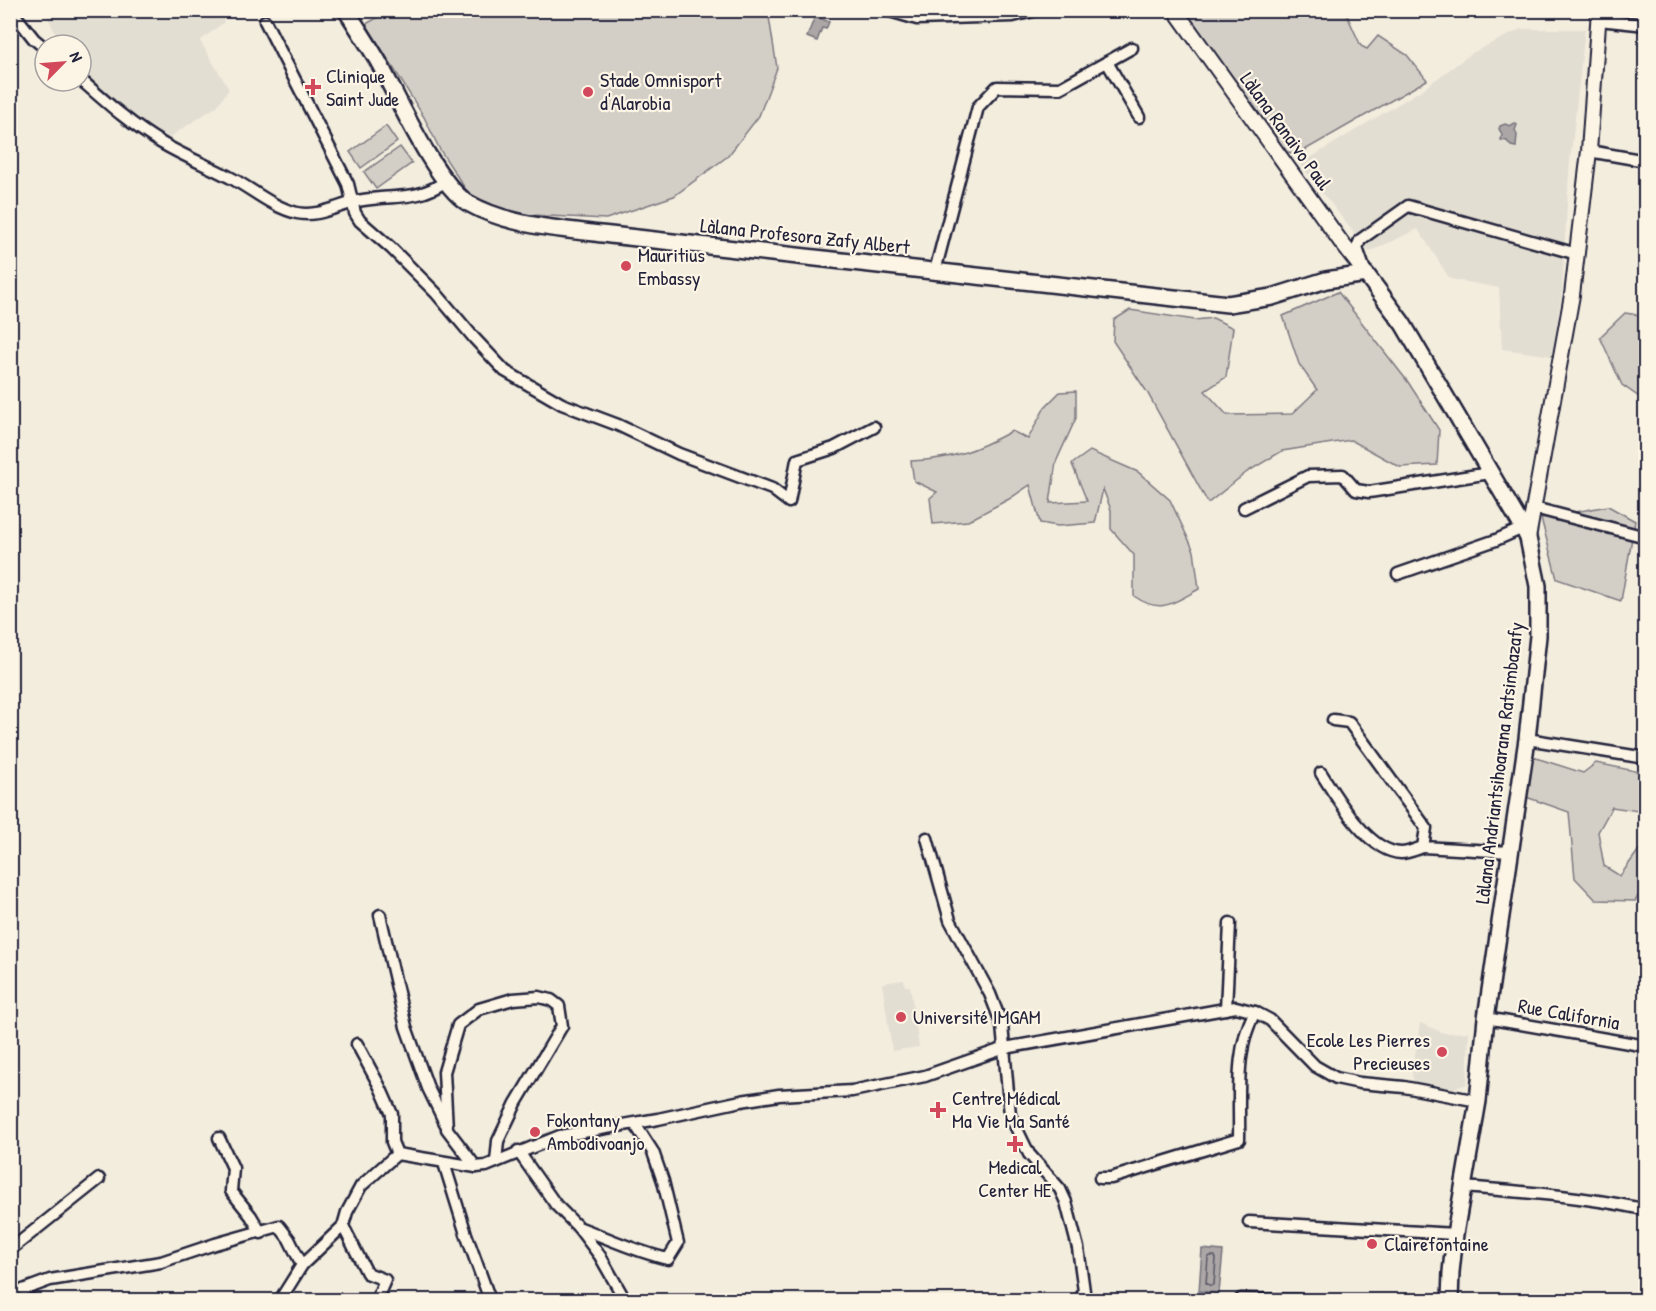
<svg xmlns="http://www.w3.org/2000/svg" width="1656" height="1311" font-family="'Patrick Hand',sans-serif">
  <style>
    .built { fill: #e3ded2 }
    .green { fill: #d4cfc6; stroke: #7b7880; stroke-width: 1.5 }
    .water { fill: #aca7a6; stroke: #75727b; stroke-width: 1.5 }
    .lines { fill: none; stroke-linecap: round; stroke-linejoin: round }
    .shore { stroke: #595766; stroke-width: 1.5 }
    .minor-casing { stroke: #22223b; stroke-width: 15 }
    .tertiary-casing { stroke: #22223b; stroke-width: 18 }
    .secondary-casing { stroke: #22223b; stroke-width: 20 }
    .minor { stroke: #fcf5e5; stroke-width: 10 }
    .tertiary { stroke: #fcf5e5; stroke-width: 14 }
    .secondary { stroke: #fcf5e5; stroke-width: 15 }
    .poi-dot { fill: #d1495b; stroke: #fcf5e5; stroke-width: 2 }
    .labels { text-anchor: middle; stroke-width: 4.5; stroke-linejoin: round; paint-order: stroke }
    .poi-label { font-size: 20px; fill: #22223b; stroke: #fcf5e5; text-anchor: start }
    .street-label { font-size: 20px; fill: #22223b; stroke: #fcf5e5 }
  </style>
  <rect width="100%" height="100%" fill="#f3edde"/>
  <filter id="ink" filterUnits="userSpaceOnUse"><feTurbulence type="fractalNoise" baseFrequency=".0167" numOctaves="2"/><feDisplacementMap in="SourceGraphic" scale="12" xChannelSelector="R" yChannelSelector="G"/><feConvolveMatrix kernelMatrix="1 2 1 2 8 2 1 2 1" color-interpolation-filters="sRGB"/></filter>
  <g filter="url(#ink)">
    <!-- built -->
    <g class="built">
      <path d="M 45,11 L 229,11 L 222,15 L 224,22 L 200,41 L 229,89 L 217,106 L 167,139 L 153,132 L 81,71 L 81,45 L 52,45 L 49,42 L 57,37 Z"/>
      <path d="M 1521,29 L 1585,29 L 1569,172 L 1562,291 L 1552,356 L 1502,349 L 1499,288 L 1450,279 L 1418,229 L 1369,252 L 1300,164 L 1423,89 L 1472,53 Z"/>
      <path d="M 904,980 L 905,986 L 910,986 L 919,1047 L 892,1051 L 882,983 Z"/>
      <path d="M 1420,1023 L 1444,1033 L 1469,1032 L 1467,1084 L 1449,1090 L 1414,1085 L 1412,1073 Z"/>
    </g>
    <!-- green -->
    <g class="green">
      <path d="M 391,10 L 768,11 L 777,68 L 759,116 L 728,156 L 674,196 L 606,219 L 512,214 L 470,196 L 440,150 L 424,117 L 366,24 Z"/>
      <path d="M 1180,11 L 1345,11 L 1361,46 L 1367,49 L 1378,36 L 1407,55 L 1427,80 L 1298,154 L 1287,152 L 1266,131 Z"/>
      <path d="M 386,126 L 397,142 L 361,168 L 350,152 Z"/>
      <path d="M 400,147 L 412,163 L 376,189 L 364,172 Z"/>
      <path d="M 1338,292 L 1408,382 L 1439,430 L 1437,465 L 1400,467 L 1351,440 L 1282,451 L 1247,472 L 1208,503 L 1147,392 L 1113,341 L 1114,320 L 1130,310 L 1195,320 L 1213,318 L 1233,328 L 1226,377 L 1205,391 L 1227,415 L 1292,414 L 1317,390 L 1299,364 L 1283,316 Z"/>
      <path d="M 1625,313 L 1645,316 L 1645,401 L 1622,385 L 1600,337 Z"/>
      <path d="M 1076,391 L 1076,418 L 1056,462 L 1050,503 L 1087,501 L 1072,464 L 1090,451 L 1138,472 L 1170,500 L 1194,551 L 1199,589 C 1173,603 1161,615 1134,596 L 1134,555 L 1111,529 L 1111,510 L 1103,489 L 1095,523 L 1058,526 L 1040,523 L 1030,485 L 1009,499 L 968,521 L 933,524 L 930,498 L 937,492 L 914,481 L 911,461 C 953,459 975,451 1012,431 L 1028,439 L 1045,407 L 1060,392 Z"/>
      <path d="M 1608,506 L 1635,521 L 1621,601 L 1557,579 L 1541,518 Z"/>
      <path d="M 1533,757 L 1583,773 L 1596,763 L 1645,773 L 1645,812 L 1612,807 L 1598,832 L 1604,866 L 1620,876 L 1641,847 L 1645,846 L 1645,886 L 1635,901 L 1596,900 L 1575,878 L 1569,812 L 1526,797 Z"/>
    </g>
    <!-- water -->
    <g class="water">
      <path d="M 815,16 L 829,22 L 826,29 L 822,28 L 817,41 L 807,37 Z"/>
      <path d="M 1515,123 L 1517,125 L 1515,130 L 1517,135 L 1516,147 L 1511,146 L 1507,141 L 1501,140 L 1502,134 L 1499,129 L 1500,126 L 1505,124 L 1510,126 Z"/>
      <path d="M 1202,1249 L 1223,1251 L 1219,1293 L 1199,1291 Z"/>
    </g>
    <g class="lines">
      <!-- shore -->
      <path class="shore" d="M 1210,1256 L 1215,1256 L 1216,1259 L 1214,1284 L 1211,1286 L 1206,1283 L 1208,1258 Z"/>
      <!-- minor casing -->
      <g class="minor-casing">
        <g id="minor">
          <path d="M 11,10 L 34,39 L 45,48"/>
          <path d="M 886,10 L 917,19 L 1013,16 L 1037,10"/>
          <path d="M 1599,20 L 1646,25"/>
          <path d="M 265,21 L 348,184 L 355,213 L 360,221 L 391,248 L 436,293 L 474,338 L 505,371 L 562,404 L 618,425 L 679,454 L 772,489 L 789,502 L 797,460 L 834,448 L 874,427"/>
          <path d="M 1107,62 L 1139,117"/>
          <path d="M 81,80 C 106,102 130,124 160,142 C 183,156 209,166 233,179 C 253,190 274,208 297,213 C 320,218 342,203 363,200 C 397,194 416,202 446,181"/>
          <path d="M 1589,151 L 1646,161"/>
          <path d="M 1364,268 L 1357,248 L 1360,240 L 1408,206 L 1577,254"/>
          <path d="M 935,271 L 978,107 L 997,87 L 1060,88 L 1132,48"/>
          <path d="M 1244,508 L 1308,476 L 1343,475 L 1356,490 L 1369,492 L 1490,473"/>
          <path d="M 1534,508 L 1646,537"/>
          <path d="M 1398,574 L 1496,540 L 1523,528"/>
          <path d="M 1333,720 L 1349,722 L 1426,828 L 1423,847 L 1510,852"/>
          <path d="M 1527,739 L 1646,758"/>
          <path d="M 1321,773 C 1337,798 1368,852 1401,853 C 1408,853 1417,849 1423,847"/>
          <path d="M 927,838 L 950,920 L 990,994 L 1002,1025 L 1010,1115 L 1029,1154 L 1060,1189 L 1066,1202 L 1078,1248 L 1084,1291 L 1080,1300"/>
          <path d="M 380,915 L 406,1027 L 428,1088 L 445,1123"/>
          <path d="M 1226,1009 L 1230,923"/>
          <path d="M 1486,1018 L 1646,1046"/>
          <path d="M 357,1044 L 380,1087 L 392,1114 L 392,1142 L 397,1154"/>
          <path d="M 219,1138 L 233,1168 L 231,1191 L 251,1216 L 261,1233"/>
          <path d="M 518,1151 L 556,1205 L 578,1227 L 600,1256 L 625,1300"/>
          <path d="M 444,1163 L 466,1234 L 490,1300"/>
          <path d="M 476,1167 L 447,1129 L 444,1072 L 458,1025 L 479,1009 L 513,999 L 539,997 L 551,1000 L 559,1006 L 562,1026 L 516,1103 L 498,1141 L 496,1162"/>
          <path d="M 1100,1178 L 1111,1178 L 1239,1139 C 1240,1098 1234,1049 1255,1012"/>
          <path d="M 1464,1187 C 1523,1192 1581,1196 1638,1208"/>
          <path d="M 1249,1222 L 1455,1234"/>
          <path d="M 343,1226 L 367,1273 L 385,1280 L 378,1296 L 380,1300"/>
          <path d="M 578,1227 C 608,1238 636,1252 668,1259 L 678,1243 L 663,1181 L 653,1152 L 635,1124"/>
          <path d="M 10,1250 L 99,1179"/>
          <path d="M 23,1290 L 50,1280 L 161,1262 L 215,1244 L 279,1226 L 289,1239 L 302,1265"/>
          <path d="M 1241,1299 L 1299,1300"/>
          <path d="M 280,1300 L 302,1265 L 343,1226 L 347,1212 L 361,1186 L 397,1154 L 476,1167 L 486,1166 L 560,1136 L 658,1119 L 741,1101 L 779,1095 L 852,1091 L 925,1076 L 1005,1048 L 1236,1007 L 1255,1012 L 1270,1020 L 1315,1066 L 1336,1078 L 1360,1083 L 1404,1087 L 1478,1101"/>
        </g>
      </g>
      <!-- tertiary casing -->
      <g class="tertiary-casing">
        <g id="tertiary">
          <path d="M 1175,10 L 1341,242 L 1366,274"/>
          <path d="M 1528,538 L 1572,295 L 1589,151 L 1599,10"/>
        </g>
      </g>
      <!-- secondary casing -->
      <g class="secondary-casing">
        <path id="secondary" d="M 346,10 C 357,27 368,44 378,61 C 397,96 436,184 468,203 C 510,227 564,229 610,235 L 1228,304 L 1272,297 L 1326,280 L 1366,274 L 1403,324 L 1523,528 L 1528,538 L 1538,586 L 1538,636 L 1527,739 L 1486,1018 L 1478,1101 L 1455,1234 L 1451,1272 L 1450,1300"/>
      </g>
      <!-- minor -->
      <use href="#minor" class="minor"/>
      <!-- tertiary -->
      <use href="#tertiary" class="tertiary"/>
      <!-- secondary -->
      <use href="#secondary" class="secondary"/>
    </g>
  </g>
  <!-- markers -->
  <g class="poi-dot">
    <path d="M310 78h6v6h6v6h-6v6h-6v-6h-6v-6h6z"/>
    <circle cx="588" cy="92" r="6"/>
    <circle cx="626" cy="266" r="6"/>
    <circle cx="901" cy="1017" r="6"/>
    <circle cx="1442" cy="1052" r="6"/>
    <path d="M935 1101h6v6h6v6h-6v6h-6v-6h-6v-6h6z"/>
    <circle cx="535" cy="1132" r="6"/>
    <path d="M1012 1135h6v6h6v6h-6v6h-6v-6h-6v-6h6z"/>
    <circle cx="1372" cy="1244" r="6"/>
  </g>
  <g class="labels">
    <!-- poi labels -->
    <g class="poi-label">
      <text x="326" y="83">Clinique<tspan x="326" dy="23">Saint Jude</tspan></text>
      <text x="600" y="87">Stade Omnisport<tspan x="600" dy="23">d'Alarobia</tspan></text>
      <text x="638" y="262">Mauritius<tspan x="638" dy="23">Embassy</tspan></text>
      <text x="913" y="1024">Université IMGAM</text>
      <text x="1430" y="1047" text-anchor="end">Ecole Les Pierres<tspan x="1430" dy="23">Precieuses</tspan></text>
      <text x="952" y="1105">Centre Médical<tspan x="952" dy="23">Ma Vie Ma Santé</tspan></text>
      <text x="547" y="1127">Fokontany<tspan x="547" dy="23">Ambodivoanjo</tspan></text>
      <text x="1015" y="1174" text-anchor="middle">Medical<tspan x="1015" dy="23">Center HE</tspan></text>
      <text x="1384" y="1251">Clairefontaine</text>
    </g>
    <!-- street labels -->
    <g class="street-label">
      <text transform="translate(1286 131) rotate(54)" y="7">Làlana Ranaivo Paul</text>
      <text transform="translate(805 236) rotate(6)" y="7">Làlana Profesora Zafy Albert</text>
      <text transform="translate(1499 763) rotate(-83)" y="7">Làlana Andriantsihoarana Ratsimbazafy</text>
      <text transform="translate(1569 1014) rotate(10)" y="7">Rue California</text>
    </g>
  </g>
  <!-- margin -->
  <rect width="1656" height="1311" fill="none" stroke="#fcf5e5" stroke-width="36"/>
  <rect x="18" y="18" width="1620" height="1275" fill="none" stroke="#22223b" stroke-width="2" filter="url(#ink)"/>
  <!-- north arrow -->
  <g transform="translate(63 63) rotate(65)"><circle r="28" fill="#fcf5e5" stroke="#a5a1a1" stroke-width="1.5"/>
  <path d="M0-4.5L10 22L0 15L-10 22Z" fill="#d1495b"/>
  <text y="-9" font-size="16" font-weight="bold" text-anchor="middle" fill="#22223b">N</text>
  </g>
</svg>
